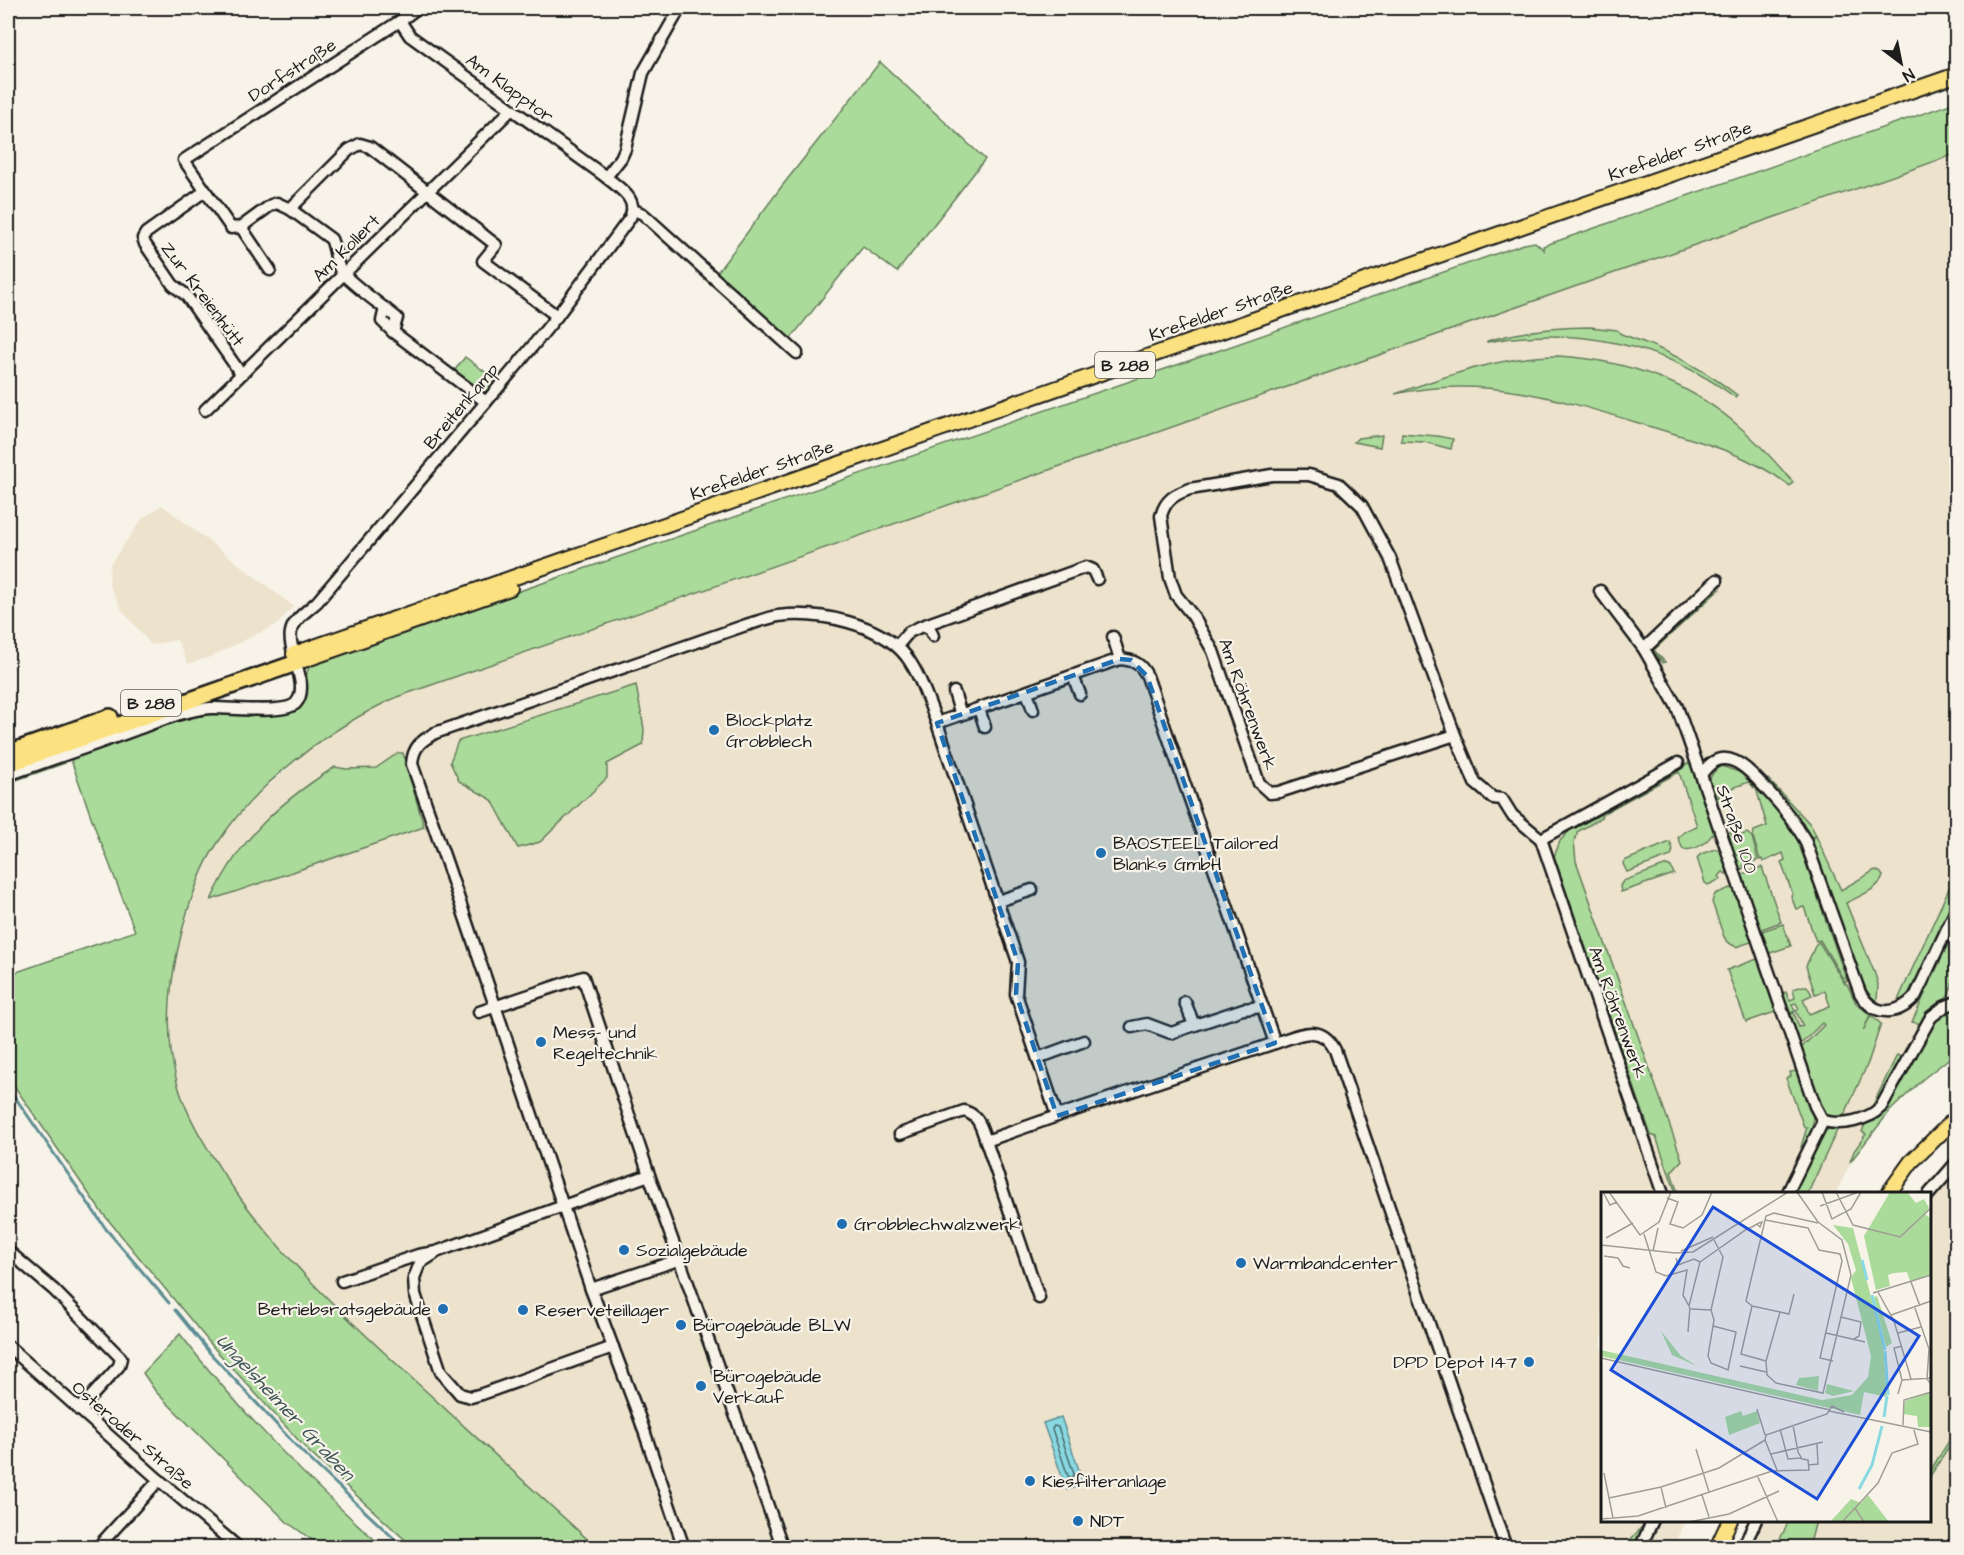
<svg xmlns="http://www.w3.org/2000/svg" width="1964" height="1555" font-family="'Architects Daughter',sans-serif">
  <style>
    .built { fill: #ede3cd }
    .green { fill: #abdb9a; stroke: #647c5b; stroke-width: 1.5 }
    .water { fill: #89d9e2; stroke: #5d8d93; stroke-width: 1.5 }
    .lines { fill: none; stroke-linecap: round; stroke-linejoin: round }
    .shore { stroke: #48686b; stroke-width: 1.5 }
    .stream { stroke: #5d8d93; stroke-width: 3 }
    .minor-casing { stroke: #1c1c1c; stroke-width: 15 }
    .major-casing { stroke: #1c1c1c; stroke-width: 18 }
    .highway-casing { stroke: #1c1c1c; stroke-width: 20 }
    .minor { stroke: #f7f3e8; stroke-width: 10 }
    .major { stroke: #fbe180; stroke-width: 14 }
    .highway { stroke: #fbe180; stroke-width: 15 }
    .marked { fill: #1f6fb2; fill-opacity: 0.2; stroke: #1f6fb2; stroke-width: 4.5; stroke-dasharray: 12 8; stroke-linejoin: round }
    .poi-dot { fill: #1f6fb2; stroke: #f7f3e8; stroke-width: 2 }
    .labels { text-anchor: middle; stroke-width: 4.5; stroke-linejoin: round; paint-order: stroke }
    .shield { fill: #f7f3e8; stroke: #5e5c59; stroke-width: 1.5 }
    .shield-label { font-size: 16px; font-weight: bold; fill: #1c1c1c }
    .street-label { font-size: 18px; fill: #1c1c1c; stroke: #f7f3e8 }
    .poi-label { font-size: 18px; fill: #1c1c1c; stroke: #f7f3e8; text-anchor: start }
    .water-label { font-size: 20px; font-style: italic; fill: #3d5557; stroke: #f7f3e8 }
    .inset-river { fill: none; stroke: #89d9e2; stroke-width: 3 }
    .inset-road { fill: none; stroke: #9f9d96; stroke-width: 1.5 }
    .view { fill: #1d4ed8; fill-opacity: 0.15; stroke: #1d4ed8; stroke-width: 3 }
    .inset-edge { fill: none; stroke: #1c1c1c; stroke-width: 3 }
  </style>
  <rect width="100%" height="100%" fill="#f7f3e8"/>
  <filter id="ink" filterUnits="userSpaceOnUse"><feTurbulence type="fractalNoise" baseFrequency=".0167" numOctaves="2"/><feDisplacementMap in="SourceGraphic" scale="12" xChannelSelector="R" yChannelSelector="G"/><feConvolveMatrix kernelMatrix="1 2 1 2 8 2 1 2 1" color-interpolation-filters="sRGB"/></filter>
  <g filter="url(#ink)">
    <!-- built -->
    <g class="built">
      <path d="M 1956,154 L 1956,1053 L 1923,1079 L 1890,1111 L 1849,1166 L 1836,1193 L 1602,1194 L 1602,1520 L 1685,1521 L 1673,1547 L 596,1548 L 325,1297 L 289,1260 L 247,1207 L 209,1151 L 185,1108 L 177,1081 L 169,1028 L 171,983 L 175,956 L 198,881 L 216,845 L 229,826 L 253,800 L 309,749 L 342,726 L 371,709 L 397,697 L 632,614 Z"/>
      <path d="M 162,505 L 293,606 L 278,624 L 210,657 L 188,664 L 177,640 L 151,645 L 122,610 L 109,585 L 110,564 L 143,518 Z"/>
      <path d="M 1956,1155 L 1956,1547 L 1739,1548 L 1752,1521 L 1930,1520 L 1930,1194 L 1918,1193 Z"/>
    </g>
    <!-- green -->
    <g class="green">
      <path d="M 880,62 L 985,159 L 897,272 L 863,247 L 788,342 L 716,274 L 782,186 Z"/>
      <path d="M 1956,102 L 1956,154 L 397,697 C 331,727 256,783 217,844 C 202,866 194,891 186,916 C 171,971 162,1025 177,1082 C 186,1116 206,1146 225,1176 C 282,1261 352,1323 427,1392 C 483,1444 540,1496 596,1547 L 413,1547 L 310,1453 L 214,1348 L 100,1210 L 8,1077 L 8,975 L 135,931 L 101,842 L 100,842 L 70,757 L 197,715 L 213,712 L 286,714 C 323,699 295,681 313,662 L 1203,356 L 1524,244 L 1535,242 L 1544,250 L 1543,246 Z"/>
      <path d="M 1590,327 L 1617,330 L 1621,334 C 1664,348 1701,367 1737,395 L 1735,397 C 1663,344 1575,325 1487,342 L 1487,341 C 1520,331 1555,327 1590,327 Z"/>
      <path d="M 1558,356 C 1627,360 1691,383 1742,429 C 1761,445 1777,464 1793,482 L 1790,486 C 1750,455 1703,442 1655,428 C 1569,402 1487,373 1395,394 C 1449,375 1501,356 1558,356 Z"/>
      <path d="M 465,357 L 496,380 L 487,391 L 482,392 L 454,371 Z"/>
      <path d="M 1402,433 L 1437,436 L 1453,439 L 1451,449 L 1424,442 L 1401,441 Z"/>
      <path d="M 1382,435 L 1380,447 L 1354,442 L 1358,438 Z"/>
      <path d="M 1718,588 L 1720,589 L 1654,650 L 1665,662 L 1663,663 L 1653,651 L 1655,644 Z"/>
      <path d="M 636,685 L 644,729 L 643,745 L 607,764 L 607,778 L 540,842 L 518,848 L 492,800 L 459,781 L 450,762 L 458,741 Z"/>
      <path d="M 398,753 L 403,753 L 424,827 L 211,900 C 240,838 278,803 335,767 L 346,769 L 376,768 Z"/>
      <path d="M 63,760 L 65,763 L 8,783 L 8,778 Z"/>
      <path d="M 1692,761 L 1715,830 C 1709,841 1696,852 1683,849 L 1678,838 L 1685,831 L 1697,826 L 1679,772 L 1602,814 L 1601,818 L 1577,832 L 1577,835 L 1574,841 L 1576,861 L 1682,1160 L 1671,1172 L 1678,1193 L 1676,1193 L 1656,1137 L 1651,1135 L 1554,857 L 1560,841 L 1573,827 L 1574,829 L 1671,776 L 1670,773 Z"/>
      <path d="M 1721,766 L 1745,774 L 1756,786 L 1754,788 L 1749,782 L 1718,793 L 1720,800 L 1715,801 C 1710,785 1704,777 1721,766 Z"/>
      <path d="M 1768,779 L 1810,824 L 1816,835 L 1810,838 L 1799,817 L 1766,781 Z"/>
      <path d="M 1756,788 L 1787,822 L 1797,838 L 1847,981 L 1845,982 L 1820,940 L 1816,941 L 1804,907 L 1796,909 L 1791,896 L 1793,895 L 1781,862 L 1785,860 L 1783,853 L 1763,862 L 1762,859 L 1760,860 L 1753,837 L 1754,831 L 1767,826 Z"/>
      <path d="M 1731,831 L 1733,838 L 1747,833 L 1752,837 L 1758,860 L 1743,866 L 1744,868 L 1739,870 L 1726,834 Z"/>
      <path d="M 1816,836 L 1841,890 L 1875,870 L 1880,872 L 1883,876 C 1880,889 1857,897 1846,903 L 1875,974 L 1878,984 L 1877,1001 L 1869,995 L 1860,976 L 1859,976 L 1811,839 Z"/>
      <path d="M 1670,842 L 1673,850 L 1671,856 L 1627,872 L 1623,864 L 1624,861 Z"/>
      <path d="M 1715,849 L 1722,850 L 1728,869 L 1726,874 L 1723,872 L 1719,876 L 1721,879 L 1708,885 L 1705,883 L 1697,858 L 1701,854 Z"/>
      <path d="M 1667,865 L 1671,867 L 1674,874 L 1621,892 L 1620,886 L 1623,881 Z"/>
      <path d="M 1762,867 L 1781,922 L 1759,930 L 1740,875 Z"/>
      <path d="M 1956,873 L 1956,902 L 1905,1000 L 1898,1000 Z"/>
      <path d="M 1730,888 L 1735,890 L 1754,941 L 1736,947 L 1727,942 L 1724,937 L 1712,902 L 1715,894 Z"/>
      <path d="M 1783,924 L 1791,946 L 1767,954 L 1759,932 Z"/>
      <path d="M 1956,938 C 1956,954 1956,988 1945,1000 C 1937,1008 1928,1014 1921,1024 L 1912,1022 L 1948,944 Z"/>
      <path d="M 1819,942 L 1845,984 L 1847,984 L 1856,1003 L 1870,1015 L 1863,1031 L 1871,1015 L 1881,1024 L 1868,1063 L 1845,1114 L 1834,1118 L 1821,1110 L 1800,1049 L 1824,1025 L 1822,1023 L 1799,1046 L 1788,1015 L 1794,1013 L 1799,1027 L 1803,1026 L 1796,1011 L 1799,1009 L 1796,1003 L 1792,1004 L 1795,1011 L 1788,1014 L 1781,993 L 1786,992 L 1790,1000 L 1795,998 L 1793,989 L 1803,986 L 1807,986 L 1812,995 L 1803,999 L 1809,1014 L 1830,1006 L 1825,991 L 1815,994 L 1806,966 L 1816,944 Z"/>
      <path d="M 1760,958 L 1778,1011 L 1746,1022 L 1727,970 Z"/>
      <path d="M 1956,1007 L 1956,1053 L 1923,1079 L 1890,1111 L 1850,1162 L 1854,1151 L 1866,1134 L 1862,1132 L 1865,1124 L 1875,1121 L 1883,1112 L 1932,1023 L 1940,1014 Z"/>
      <path d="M 1897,1055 L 1903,1058 L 1879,1104 L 1869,1113 Z"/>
      <path d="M 1797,1071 C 1806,1092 1820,1114 1809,1136 C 1807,1141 1806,1144 1801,1147 L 1807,1127 L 1804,1127 L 1786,1078 L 1791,1076 L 1790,1072 Z"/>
      <path d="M 1839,1126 L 1808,1193 L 1792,1194 L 1820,1136 L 1828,1129 Z"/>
      <path d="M 180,1334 C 240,1412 310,1483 383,1547 L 322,1547 L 287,1522 L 156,1392 L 143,1373 Z"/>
      <path d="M 1956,1430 L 1956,1437 L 1930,1476 L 1930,1471 Z"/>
      <path d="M 1647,1521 L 1637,1547 L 1623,1548 Z"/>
      <path d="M 1789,1521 L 1816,1521 L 1809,1547 L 1788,1541 L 1785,1547 L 1776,1547 Z"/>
    </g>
    <!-- water -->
    <path class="water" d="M 1061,1417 L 1082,1479 L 1078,1480 L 1079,1486 L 1067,1490 L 1043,1423 Z"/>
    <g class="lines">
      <!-- shore -->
      <path class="shore" d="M 1054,1426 L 1058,1427 L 1074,1474 L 1072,1478 L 1068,1476 L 1052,1429 Z"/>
      <!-- stream -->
      <g class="stream">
        <path d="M 8,1087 L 106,1229 L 169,1303"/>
        <path d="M 175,1310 L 210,1353 L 302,1452 L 404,1548"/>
      </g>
      <!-- minor casing -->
      <g class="minor-casing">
        <g id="minor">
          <path d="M 606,177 L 621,158 L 625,149 L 643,73 L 680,8"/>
          <path d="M 205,191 L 146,233 L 143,238 L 145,244 L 173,285 L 186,295 L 241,374"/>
          <path d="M 290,209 L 349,150 L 360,144 L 370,147 L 496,245 L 483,261 L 557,316"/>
          <path d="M 634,210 L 643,214 L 797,353"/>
          <path d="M 241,227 L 270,270"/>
          <path d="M 385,308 L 382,321 L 393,332 L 486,402"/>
          <path d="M 393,332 L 397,318 C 384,307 348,282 341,271 C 335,261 336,250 331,239 L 290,209 L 277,203 L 271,205 L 241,227 L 231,228 L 184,160 L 400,21 L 417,8"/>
          <path d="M 205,410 L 511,110"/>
          <path d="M 1600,591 L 1644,649 L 1677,707 L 1701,775"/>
          <path d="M 922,626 L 930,629 L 933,636"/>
          <path d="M 1113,637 L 1120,659"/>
          <path d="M 897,646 L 909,632 L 922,626 L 1086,567 L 1093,570 L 1097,579"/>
          <path d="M 1644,649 L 1717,580"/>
          <path d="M 1120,659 C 1134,660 1141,664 1147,676 L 1275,1043 L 1057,1116 L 1016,994 L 1018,962 L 937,723 Z"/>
          <path d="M 1073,676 L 1080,694"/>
          <path d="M 954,692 L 961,715"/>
          <path d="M 1027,692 L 1033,710"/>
          <path d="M 979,709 L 985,727"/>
          <path d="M 1455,735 L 1279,792 L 1270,793 L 1259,783 L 1213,651 L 1193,616 L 1176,595 L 1170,578 L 1161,516 C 1165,500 1175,494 1190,489 L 1272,475 L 1309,475 L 1339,484 L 1362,506 L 1390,558 L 1455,735 L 1475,783 L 1493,798 L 1502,799 L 1512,815 L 1541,839 L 1663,1194"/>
          <path d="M 8,775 C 49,760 91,746 132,731 C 157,722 184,710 211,708 C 228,707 285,715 296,703 C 311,686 287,651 291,632 C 293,620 308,610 317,602 L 519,363 L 557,316 L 630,218 C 639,199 620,189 606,177 L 410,36 L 400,21"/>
          <path d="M 1541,839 L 1678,763"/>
          <path d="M 998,901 L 1032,890"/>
          <path d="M 1956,910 L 1915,997 C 1897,1016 1874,1017 1860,993 L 1805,840 C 1794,821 1782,806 1768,791 C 1749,770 1724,740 1701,775 L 1815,1106 L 1823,1121 C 1842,1126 1867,1121 1881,1107 L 1931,1017 L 1944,1007 L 1956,1002"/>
          <path d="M 1185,1002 L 1194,1025"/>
          <path d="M 479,1012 L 583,977 L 649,1175 L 783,1548"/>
          <path d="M 1132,1027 L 1147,1024 L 1171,1033 L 1243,1009 L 1263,1007"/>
          <path d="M 1275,1043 C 1299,1035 1321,1022 1335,1050 L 1506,1548"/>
          <path d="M 1038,1058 L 1084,1041"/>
          <path d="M 900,1134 L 964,1111 C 979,1115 981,1127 986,1141"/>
          <path d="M 1787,1194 L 1823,1121"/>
          <path d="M 1929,1194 L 1956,1163"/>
          <path d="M 8,1251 L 54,1290 L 121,1358 L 119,1366 L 79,1410"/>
          <path d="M 434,1254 L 420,1263 L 414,1278 L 415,1294 L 441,1372 L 460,1394 L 471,1397 L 482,1394 L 613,1347"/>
          <path d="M 342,1281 L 418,1255 L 436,1252 L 649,1175"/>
          <path d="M 591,1289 L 681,1259"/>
          <path d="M 1039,1298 L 986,1141 L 1057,1116"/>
          <path d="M 8,1346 L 159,1480 L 239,1548"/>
          <path d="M 97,1548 L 159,1480"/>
          <path d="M 684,1548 L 640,1419 L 591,1289 L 447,864 L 412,764 C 413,747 421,741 435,733 L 746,625 C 757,622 767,618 778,616 C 818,611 880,623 906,656 C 921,676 928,701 937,723"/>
          <path d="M 1640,1548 L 1653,1520"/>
          <path d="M 1743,1548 L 1756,1520"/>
        </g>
      </g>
      <!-- major casing -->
      <g class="major-casing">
        <g id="major">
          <path d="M 294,654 L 1956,75"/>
          <path d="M 304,660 L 510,588"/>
          <path d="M 1888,1194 L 1911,1162 L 1956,1118"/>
          <path d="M 1717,1548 L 1730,1520"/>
        </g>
      </g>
      <!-- highway casing -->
      <g class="highway-casing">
        <g id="highway">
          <path d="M 8,753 L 110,717"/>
          <path d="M 8,764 L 296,663"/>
        </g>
      </g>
      <!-- minor -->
      <use href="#minor" class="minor"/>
      <!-- major -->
      <use href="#major" class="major"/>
      <!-- highway -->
      <use href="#highway" class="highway"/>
    </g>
  </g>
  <!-- marked area -->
  <path class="marked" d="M 1120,659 L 1131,660 L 1147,676 L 1275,1043 L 1057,1116 L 1016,994 L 1018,962 L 937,723 Z"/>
  <!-- markers -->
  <g class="poi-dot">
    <circle cx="714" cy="730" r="6"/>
    <circle cx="1101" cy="853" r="6"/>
    <circle cx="541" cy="1042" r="6"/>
    <circle cx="842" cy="1224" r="6"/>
    <circle cx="624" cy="1250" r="6"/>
    <circle cx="1241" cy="1263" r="6"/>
    <circle cx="443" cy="1309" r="6"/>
    <circle cx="523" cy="1310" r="6"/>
    <circle cx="681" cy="1325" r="6"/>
    <circle cx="1529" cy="1362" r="6"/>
    <circle cx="701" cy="1386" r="6"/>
    <circle cx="1030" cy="1481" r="6"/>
    <circle cx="1078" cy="1521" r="6"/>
  </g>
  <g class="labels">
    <!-- shield labels -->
    <g class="shield">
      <rect x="1095" y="352" width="60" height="26" rx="4.5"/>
      <rect x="121" y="690" width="60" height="26" rx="4.5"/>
    </g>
    <g class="shield-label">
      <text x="1125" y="371">B 288</text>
      <text x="151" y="709">B 288</text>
    </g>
    <!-- street labels -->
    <g class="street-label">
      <text transform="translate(292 70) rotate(-33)" y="6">Dorfstraße</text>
      <text transform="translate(510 88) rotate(36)" y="6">Am Klapptor</text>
      <text transform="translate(1680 151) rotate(-19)" y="6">Krefelder Straße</text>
      <text transform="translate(346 248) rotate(-45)" y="6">Am Kollert</text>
      <text transform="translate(203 294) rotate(53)" y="6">Zur Kreienhütt</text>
      <text transform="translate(1221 311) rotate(-19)" y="6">Krefelder Straße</text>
      <text transform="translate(461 406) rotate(-50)" y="6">Breitenkamp</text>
      <text transform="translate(762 470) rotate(-19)" y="6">Krefelder Straße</text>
      <text transform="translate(1248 704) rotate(70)" y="6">Am Röhrenwerk</text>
      <text transform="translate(1737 829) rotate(71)" y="6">Straße 100</text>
      <text transform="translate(1618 1012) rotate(70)" y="6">Am Röhrenwerk</text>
      <text transform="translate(133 1435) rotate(41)" y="6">Osteroder Straße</text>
    </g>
    <!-- poi labels -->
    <g class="poi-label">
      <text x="726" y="726">Blockplatz<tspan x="726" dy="21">Grobblech</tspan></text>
      <text x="1113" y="849">BAOSTEEL Tailored<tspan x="1113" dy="21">Blanks GmbH</tspan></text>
      <text x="553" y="1038">Mess- und<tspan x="553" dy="21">Regeltechnik</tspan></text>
      <text x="854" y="1230">Grobblechwalzwerk</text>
      <text x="636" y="1256">Sozialgebäude</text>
      <text x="1253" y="1269">Warmbandcenter</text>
      <text x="431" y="1315" text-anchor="end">Betriebsratsgebäude</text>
      <text x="535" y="1316">Reserveteillager</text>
      <text x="693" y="1331">Bürogebäude BLW</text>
      <text x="1517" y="1368" text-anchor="end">DPD Depot 147</text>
      <text x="713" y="1382">Bürogebäude<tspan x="713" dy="21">Verkauf</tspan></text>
      <text x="1042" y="1487">Kiesfilteranlage</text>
      <text x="1090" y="1527">NDT</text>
    </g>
    <!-- water labels -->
    <g class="water-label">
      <text transform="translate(286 1407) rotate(47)" y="7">Ungelsheimer Graben</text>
    </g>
  </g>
  <!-- overview -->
  <g transform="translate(1601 1192)">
    <rect width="330" height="330" fill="#f7f3e8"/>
    <path d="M 289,0 L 306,0 L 315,11 L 323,7 L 328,16 L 324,22 L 330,27 L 330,83 L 309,89 L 306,80 L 293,81 L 287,83 L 289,94 L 275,98 L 263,44 ZM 232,33 L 252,36 L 282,151 L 286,205 L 263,200 L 259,223 L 0,164 L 0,158 L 221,208 L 251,203 L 267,185 L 270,164 L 250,86 L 255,78 L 247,52 ZM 276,104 L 291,151 L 285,155 L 273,105 ZM 60,139 L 80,164 L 96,174 L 71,163 ZM 218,184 L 217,199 L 195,193 L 198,186 ZM 226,192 L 253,199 L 232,204 L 224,201 ZM 330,200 L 329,235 L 317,235 L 316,224 L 302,222 L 304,209 ZM 140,219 L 142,224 L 156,219 L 159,231 L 128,243 L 124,225 ZM 267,303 L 288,330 L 229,330 L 250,307 L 260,311 Z" fill="#abdb9a"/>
    <path class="inset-river" d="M 261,68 L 266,88M 271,103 L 284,158M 284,159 L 287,203M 283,225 L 286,204M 258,297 L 271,273 L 281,234"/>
    <path class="inset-road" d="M 2,0 L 9,13 L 16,10M 8,0 L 39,43 L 58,30 L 70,0M 221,0 L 231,27 L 250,17 L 260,0M 235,0 L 252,33 L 299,45 L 330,16M 66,6 L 77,10 L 69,32 L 82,36 L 101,23 L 111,0M 219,14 L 255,1M 164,28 L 207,36 L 218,58 L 239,62 L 241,69 L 219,166 L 232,169M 43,42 L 55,80 L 65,84 L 86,78 L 82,103 L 88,114 L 99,70 L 93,67 L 77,73 L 75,66M 5,46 L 32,31M 0,53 L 74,61 L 92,60 L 187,0M 52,59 L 57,36M 80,59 L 112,45M 3,64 L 17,66 L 22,74 L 29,76M 99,70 L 146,37 L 151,35 L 156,32 L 158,31 L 161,30 L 159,35 L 156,32M 310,90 L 319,114M 277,100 L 293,129 L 310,187M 272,101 L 330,83M 151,114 L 179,120 L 165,169 L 140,162 ZM 151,114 L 145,109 L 165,24 L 173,21 L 217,31M 314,116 L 328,157 L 326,187 L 330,192M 90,117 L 110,118M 179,120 L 188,122 L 193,102M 290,123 L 330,109M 240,125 L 260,130 L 258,144 L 253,147M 112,134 L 135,140 L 127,178 L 110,171 L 107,164 L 113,128 L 110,118 L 122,65 L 113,48M 87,140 L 89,115M 225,141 L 264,150M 297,141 L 320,135M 0,166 L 229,218M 165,169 L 166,183 L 175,191 L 222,201 L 250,83 L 241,48 L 217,30 L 196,0M 139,174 L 165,180M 301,188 L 330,186M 297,202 L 301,188 L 293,156 L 301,154M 156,217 L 164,243M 228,219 L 330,240M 302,233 L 303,208 L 330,200M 179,237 L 187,267 L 200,266M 164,248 L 165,243 L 226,222 L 231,214 L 243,220M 164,248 L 176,278M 95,257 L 108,300M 170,262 L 222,250M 207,273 L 217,272 L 216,252M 3,281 L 12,326M 156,283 L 177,330M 60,295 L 65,316M 101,303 L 108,325M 8,306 L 60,295 L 118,276 L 164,248M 0,327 L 37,324 L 171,279 L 208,278 L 207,268 L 201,267 L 197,260 L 192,233M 88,330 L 128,322 L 178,299M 241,330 L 254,316M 263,330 L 254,316 L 277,291 L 291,261 L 317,252 L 313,238"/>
    <path class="view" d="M 112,15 L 318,144 L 216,307 L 10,178 Z"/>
    <rect width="330" height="330" class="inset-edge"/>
  </g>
  <!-- margin -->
  <rect width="1964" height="1555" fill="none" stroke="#f7f3e8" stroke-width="30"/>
  <rect x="15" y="15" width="1934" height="1525" fill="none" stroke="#1c1c1c" stroke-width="2" filter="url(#ink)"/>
  <!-- north arrow -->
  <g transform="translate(1901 63) rotate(148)" stroke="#f7f3e8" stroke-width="4.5" paint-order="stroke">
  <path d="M0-4.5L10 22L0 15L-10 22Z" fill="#1c1c1c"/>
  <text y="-9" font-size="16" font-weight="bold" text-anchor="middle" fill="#1c1c1c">N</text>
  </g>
</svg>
